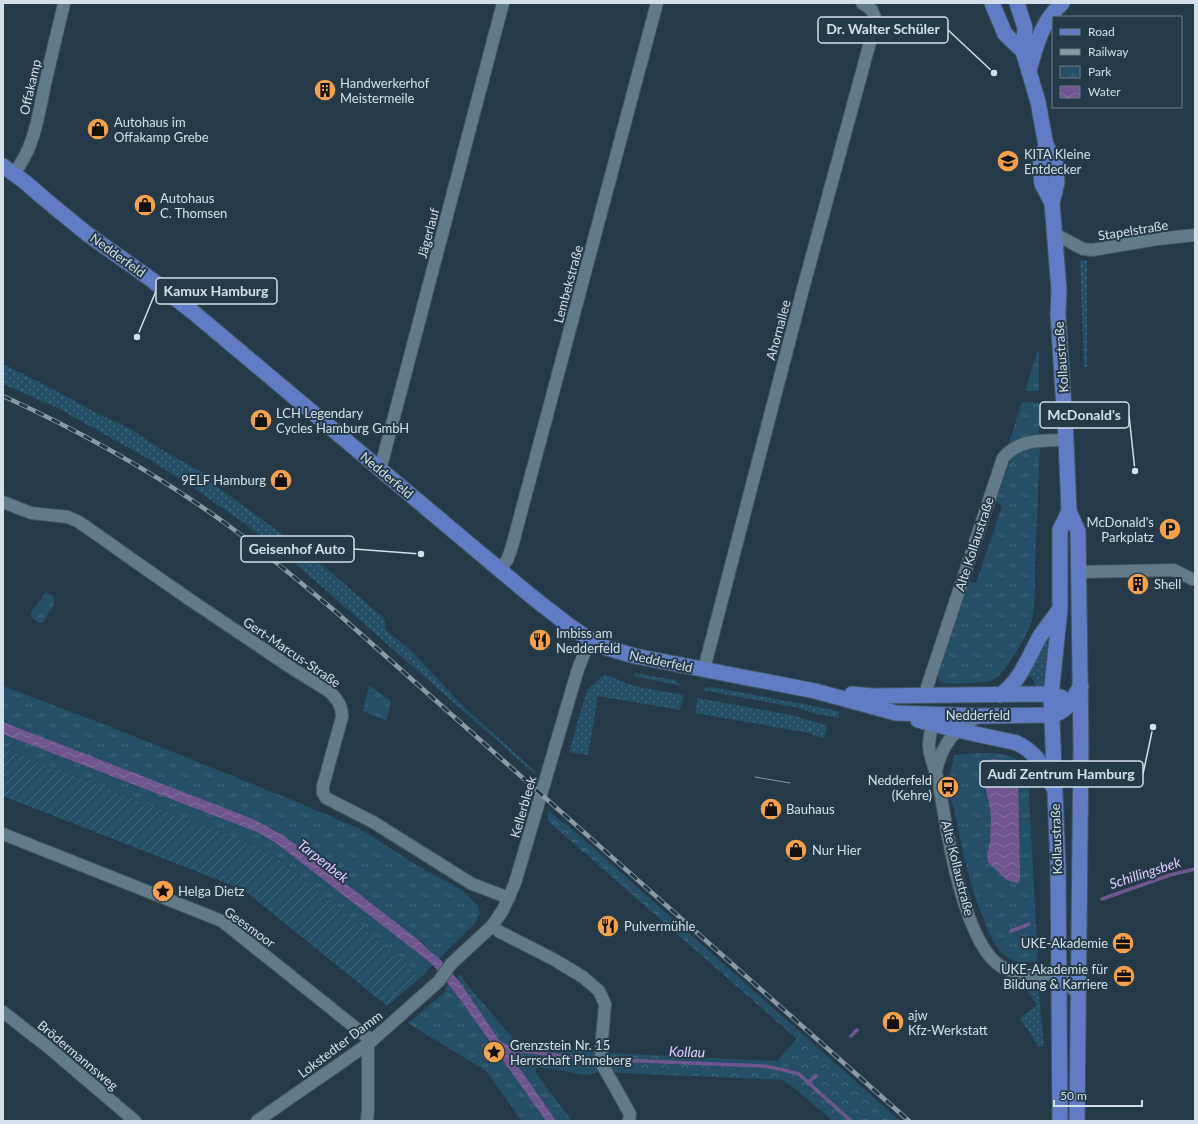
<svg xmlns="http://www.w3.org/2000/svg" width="1198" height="1124" font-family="Lato,sans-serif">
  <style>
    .grass { fill: url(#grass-dots) }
    .forest { fill: url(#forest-crowns) }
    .park { fill: url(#park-tufts) }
    .garden { fill: url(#garden-furrows) }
    .water { fill: url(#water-waves) }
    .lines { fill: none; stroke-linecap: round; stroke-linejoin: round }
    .stream { stroke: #6f568f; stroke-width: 3.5 }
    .minor-casing { stroke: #435662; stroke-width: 14 }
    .major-casing { stroke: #435662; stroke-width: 17 }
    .minor { stroke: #627b8a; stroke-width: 12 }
    .major { stroke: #5f7cc4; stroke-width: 15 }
    .tram { stroke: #8a9ba6; stroke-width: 1 }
    .rail-casing { stroke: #8a9ba6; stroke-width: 4.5 }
    .rail { stroke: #243a48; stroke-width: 3; stroke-dasharray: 9; stroke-linecap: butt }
    .labels { text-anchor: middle; stroke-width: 4; stroke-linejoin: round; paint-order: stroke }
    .poi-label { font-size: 13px; fill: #d3e0e9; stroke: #243a48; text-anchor: start }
    .street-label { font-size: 13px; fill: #d3e0e9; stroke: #243a48 }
    .water-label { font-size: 14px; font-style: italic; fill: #e0ccff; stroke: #243a48 }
    .leader { fill: none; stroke: #d3e0e9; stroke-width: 1.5 }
    .callout-dot { fill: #d3e0e9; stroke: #243a48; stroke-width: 1.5 }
    .callout { fill: #243a48; stroke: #d3e0e9; stroke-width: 1.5 }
    .callout-label { font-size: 14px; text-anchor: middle; font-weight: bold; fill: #d3e0e9 }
  </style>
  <defs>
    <pattern id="grass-dots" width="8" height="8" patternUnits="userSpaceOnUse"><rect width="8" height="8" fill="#244f66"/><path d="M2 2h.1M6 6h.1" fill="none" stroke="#43687c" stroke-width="1.8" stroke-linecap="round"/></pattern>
    <pattern id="forest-crowns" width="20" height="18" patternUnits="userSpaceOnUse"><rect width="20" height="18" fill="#244f66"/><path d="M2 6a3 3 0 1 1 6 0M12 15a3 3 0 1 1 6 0" fill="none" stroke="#43687c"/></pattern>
    <pattern id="park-tufts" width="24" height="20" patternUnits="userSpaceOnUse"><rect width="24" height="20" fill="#244f66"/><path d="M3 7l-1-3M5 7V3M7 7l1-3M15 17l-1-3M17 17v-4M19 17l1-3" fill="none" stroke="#43687c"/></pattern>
    <pattern id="garden-furrows" width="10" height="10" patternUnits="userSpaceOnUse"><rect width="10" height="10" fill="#244f66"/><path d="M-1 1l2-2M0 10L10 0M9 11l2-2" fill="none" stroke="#43687c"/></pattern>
    <pattern id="water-waves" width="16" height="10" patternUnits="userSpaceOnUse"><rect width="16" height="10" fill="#6f568f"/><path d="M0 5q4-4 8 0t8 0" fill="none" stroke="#836e9f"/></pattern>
  </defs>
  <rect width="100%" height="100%" fill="#243a48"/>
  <!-- grass -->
  <g class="grass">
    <path d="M 1080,260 L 1087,261 L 1087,367 L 1084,367 Z"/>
    <path d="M 3,364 L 45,385 L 93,411 L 132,430 L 159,448 L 215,480 L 213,484 L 278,531 L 328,570 L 385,619 L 385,629 L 411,651 L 466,709 L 535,771 L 535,774 L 303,570 L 248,526 L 194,488 L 152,461 L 58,408 L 3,384 Z"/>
    <path d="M 1047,640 L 1048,642 L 1043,687 L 1035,687 C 1035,680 1032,677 1026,673 Z"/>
    <path d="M 635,673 L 674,680 L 676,681 L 682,686 L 634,676 Z"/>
    <path d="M 605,674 L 626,683 L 639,687 L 683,695 L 680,710 L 598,696 L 588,755 L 569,752 L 587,690 Z"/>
    <path d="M 711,687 L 824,708 L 839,712 L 838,718 L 817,714 L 799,708 L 702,690 L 705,688 Z"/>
    <path d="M 698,698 L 796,716 L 814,722 L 827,725 L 824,739 L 809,733 L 695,713 Z"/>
    <path d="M 1021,982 L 1038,985 L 1044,1046 L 1038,1046 L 1020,1018 L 1037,1005 Z"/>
  </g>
  <!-- forest -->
  <path class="forest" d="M 548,810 L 562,822 L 565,823 L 900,1121 L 833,1121 L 793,1087 L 783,1080 L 600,1072 L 586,1075 L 539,1067 L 536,1069 L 536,1073 L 516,1042 L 542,1043 L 546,1048 L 606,1053 L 777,1061 L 797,1039 L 548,821 Z"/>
  <!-- park -->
  <g class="park">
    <path d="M 1037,352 L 1039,352 L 1039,391 L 1025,391 Z"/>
    <path d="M 1022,402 L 1039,403 L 1039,436 L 1027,437 L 1010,445 L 1009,443 Z"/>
    <path d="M 1040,446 C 1038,485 1037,523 1035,562 C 1035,582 1036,604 1031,623 C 1029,633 1004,674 995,679 C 986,684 953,684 941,683 L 939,681 L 938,677 L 968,582 L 976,583 L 1002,506 L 996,501 C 1001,488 1008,455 1021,450 C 1026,448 1034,447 1040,446 Z"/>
    <path d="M 46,592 L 53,596 C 57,606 47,613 44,622 L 39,623 L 31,617 L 31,611 L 37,605 Z"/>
    <path d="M 369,685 L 391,701 L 386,721 L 363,711 Z"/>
    <path d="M 3,686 L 103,724 L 302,804 L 362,830 L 413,863 L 462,890 L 478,906 L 480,913 L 475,923 L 419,979 L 409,965 L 276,857 L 254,845 L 3,748 Z"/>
    <path d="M 979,753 C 1001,753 1021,753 1028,777 L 1038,961 C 1025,965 1011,962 1001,952 C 993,943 988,931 984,920 C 969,885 963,852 955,814 C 953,805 948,790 949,782 C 949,774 953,763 955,755 Z"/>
    <path d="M 461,974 L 463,980 L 516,1042 L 536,1073 L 572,1121 L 522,1121 L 486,1071 L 408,1023 L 446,991 L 445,988 Z"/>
  </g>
  <!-- garden -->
  <path class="garden" d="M 3,748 L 254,845 L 276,857 L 409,965 L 419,979 L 387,1006 L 245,891 L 226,883 L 3,796 Z"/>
  <!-- water -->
  <g class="water">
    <path d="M 3,722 L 253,819 L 284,836 L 416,938 L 432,953 L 437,956 L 459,981 L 499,1040 L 505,1044 L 515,1047 L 516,1063 L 556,1121 L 546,1121 L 457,995 L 431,963 L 276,843 L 259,833 L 3,734 Z"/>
    <path d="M 992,759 L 1003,760 L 1016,766 L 1018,777 L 1020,874 L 1020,880 L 1018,883 L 1007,880 L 996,870 L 988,862 L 987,854 L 990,843 L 991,817 L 989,803 L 984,782 L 985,762 Z"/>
  </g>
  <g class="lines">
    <!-- stream -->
    <g class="stream">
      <path d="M 1102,899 L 1170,875 L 1195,869"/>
      <path d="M 1011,931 L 1029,924"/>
      <path d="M 851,1036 L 857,1030"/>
      <path d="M 511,1050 L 593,1059 L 764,1066 L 784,1070 L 799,1074 L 851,1121"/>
      <path d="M 809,1082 L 816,1076"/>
    </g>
    <!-- minor casing -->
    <g class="minor-casing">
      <g id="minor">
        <path d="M 14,173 C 35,147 38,116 45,84 C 51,57 58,30 64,3"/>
        <path d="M 1055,234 L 1083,249 L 1092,250 L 1157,239 L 1195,235"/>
        <path d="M 380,470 L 503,3"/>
        <path d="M 3,502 L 31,513 L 68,517 L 79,522 L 183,595 L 290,667 L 330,692 C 338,700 342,706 342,717 L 323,786 L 323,793 L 326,798 L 373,822 L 472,884 L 509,898"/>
        <path d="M 499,570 L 507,560 L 511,550 L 657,3"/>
        <path d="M 1079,572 L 1174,570 L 1192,579"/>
        <path d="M 704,669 L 804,285 L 876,20 L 872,10 L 862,3"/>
        <path d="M 927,695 L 927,687 L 1003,458 C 1020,438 1042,441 1066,440"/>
        <path d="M 934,716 C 932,726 929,736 929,746 C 930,759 936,771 939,784 C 946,827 963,945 1002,967 C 1016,975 1043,975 1059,975 L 1078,994"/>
        <path d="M 936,771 C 942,744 955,728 980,716"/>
        <path d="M 3,834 L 222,921 L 372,1041"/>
        <path d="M 492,926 L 500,932 L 553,959 L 583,977 L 599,991 L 605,1004 L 601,1051 L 603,1066 L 630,1114 L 629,1121"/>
        <path d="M 3,1012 L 48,1047 L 135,1121"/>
        <path d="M 257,1121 L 368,1044 L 439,981 L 451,964 L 492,926 L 503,910 L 515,883 L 578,669 L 590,639"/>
        <path d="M 367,1121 L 368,1109 L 368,1044"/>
      </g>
    </g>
    <!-- major casing -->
    <g class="major-casing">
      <g id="major">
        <path d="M 992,3 L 1005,34 L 1023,51"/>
        <path d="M 1017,3 L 1025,28 L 1023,51 L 1038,102 L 1046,145 L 1056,164 L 1057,183 L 1052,203 L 1059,290 L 1058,314 L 1066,440 L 1069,511 L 1078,531 L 1081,745 L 1077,1121"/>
        <path d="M 1029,70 C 1037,43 1041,23 1062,3"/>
        <path d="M 1046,145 L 1040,165 L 1042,184 L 1052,203"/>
        <path d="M 3,166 L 25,182 L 47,201 L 86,233 L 152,280 L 193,312 L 531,596 L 567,624 L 583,635 L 607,648 L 635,656 L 815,691 L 896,713 L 980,716 L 1052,715 C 1069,711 1072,699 1081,686"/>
        <path d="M 852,694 L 872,696 L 1042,694 L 1051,695 L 1061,697"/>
        <path d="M 1000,695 C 1020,682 1028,658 1039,638 C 1045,628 1053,619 1059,610"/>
        <path d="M 918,720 L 957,730 L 1017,743 C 1037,753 1043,766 1052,785"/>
        <path d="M 1060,1121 L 1058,866 L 1051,695 L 1060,609 L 1060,530 L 1069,511"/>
      </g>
    </g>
    <!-- minor -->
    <use href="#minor" class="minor"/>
    <!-- major -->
    <use href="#major" class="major"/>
    <!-- tram -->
    <path class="tram" d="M 755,777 L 790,783"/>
    <!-- rail casing -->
    <g class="rail-casing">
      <path id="rail" d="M 3,396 C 82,432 159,475 229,526 C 266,553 301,583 336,612 L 909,1121"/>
    </g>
    <!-- rail -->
    <use href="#rail" class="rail"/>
  </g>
  <!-- icons -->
  <defs>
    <g id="building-disc" transform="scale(1.15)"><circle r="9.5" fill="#f7a149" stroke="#243a48"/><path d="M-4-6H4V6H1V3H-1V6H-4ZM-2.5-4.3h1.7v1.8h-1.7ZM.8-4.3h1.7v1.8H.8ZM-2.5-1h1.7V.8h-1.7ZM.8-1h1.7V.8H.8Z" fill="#111"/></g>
    <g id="shop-disc" transform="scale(1.15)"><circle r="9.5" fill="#f7a149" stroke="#243a48"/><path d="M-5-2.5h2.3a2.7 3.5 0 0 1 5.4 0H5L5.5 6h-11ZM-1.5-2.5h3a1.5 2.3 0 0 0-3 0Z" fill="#111"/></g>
    <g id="school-disc" transform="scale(1.15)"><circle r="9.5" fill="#f7a149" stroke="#243a48"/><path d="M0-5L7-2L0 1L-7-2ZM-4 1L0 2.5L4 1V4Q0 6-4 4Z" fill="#111"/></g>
    <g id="parking-disc" transform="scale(1.15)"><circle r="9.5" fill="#f7a149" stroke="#243a48"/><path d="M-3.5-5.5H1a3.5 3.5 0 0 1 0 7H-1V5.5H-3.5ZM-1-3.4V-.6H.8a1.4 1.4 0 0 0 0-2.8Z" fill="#111"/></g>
    <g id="restaurant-disc" transform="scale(1.15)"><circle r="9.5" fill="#f7a149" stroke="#243a48"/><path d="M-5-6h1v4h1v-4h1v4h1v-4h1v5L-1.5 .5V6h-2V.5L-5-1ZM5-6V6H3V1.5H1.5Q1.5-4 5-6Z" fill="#111"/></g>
    <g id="bus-disc" transform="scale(1.15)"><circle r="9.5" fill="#f7a149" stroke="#243a48"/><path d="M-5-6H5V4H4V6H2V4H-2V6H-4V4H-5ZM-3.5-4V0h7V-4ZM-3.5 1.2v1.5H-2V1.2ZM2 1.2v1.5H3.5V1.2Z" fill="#111"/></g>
    <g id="sight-disc" transform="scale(1.15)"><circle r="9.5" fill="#f7a149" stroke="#243a48"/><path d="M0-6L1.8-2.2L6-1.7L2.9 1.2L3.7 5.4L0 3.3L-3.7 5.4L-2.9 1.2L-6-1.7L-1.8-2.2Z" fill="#111"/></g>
    <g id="office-disc" transform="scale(1.15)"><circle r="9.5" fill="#f7a149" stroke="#243a48"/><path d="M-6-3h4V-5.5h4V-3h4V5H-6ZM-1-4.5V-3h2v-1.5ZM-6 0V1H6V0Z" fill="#111"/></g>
  </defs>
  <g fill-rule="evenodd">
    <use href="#building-disc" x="325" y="90"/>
    <use href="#shop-disc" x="98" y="129"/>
    <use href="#school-disc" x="1008" y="161"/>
    <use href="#shop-disc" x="145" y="205"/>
    <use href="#shop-disc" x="261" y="420"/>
    <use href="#shop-disc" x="281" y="480"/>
    <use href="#parking-disc" x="1170" y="529"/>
    <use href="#building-disc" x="1138" y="584"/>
    <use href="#restaurant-disc" x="540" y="640"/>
    <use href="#bus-disc" x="948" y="787"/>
    <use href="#shop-disc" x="771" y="809"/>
    <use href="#shop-disc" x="796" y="850"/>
    <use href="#sight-disc" x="163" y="891"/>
    <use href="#restaurant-disc" x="608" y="926"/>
    <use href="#office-disc" x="1123" y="943"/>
    <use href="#office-disc" x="1124" y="976"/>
    <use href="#shop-disc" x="893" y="1022"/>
    <use href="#sight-disc" x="494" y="1052"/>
  </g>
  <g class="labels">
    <!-- poi labels -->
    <g class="poi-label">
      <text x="340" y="88">Handwerkerhof<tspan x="340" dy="15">Meistermeile</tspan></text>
      <text x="114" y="127">Autohaus im<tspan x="114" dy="15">Offakamp Grebe</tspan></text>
      <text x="1024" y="159">KITA Kleine<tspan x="1024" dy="15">Entdecker</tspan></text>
      <text x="160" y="203">Autohaus<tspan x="160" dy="15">C. Thomsen</tspan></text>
      <text x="276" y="418">LCH Legendary<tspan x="276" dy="15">Cycles Hamburg GmbH</tspan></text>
      <text x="266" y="485" text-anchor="end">9ELF Hamburg</text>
      <text x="1154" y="527" text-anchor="end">McDonald's<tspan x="1154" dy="15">Parkplatz</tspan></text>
      <text x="1154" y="589">Shell</text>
      <text x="556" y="638">Imbiss am<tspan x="556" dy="15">Nedderfeld</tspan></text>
      <text x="932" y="785" text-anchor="end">Nedderfeld<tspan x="932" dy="15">(Kehre)</tspan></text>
      <text x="786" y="814">Bauhaus</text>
      <text x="812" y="855">Nur Hier</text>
      <text x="178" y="896">Helga Dietz</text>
      <text x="624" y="931">Pulvermühle</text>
      <text x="1108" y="948" text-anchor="end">UKE-Akademie</text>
      <text x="1108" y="974" text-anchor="end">UKE-Akademie für<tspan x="1108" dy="15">Bildung &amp; Karriere</tspan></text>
      <text x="908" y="1020">ajw<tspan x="908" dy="15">Kfz-Werkstatt</tspan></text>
      <text x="510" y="1050">Grenzstein Nr. 15<tspan x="510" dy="15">Herrschaft Pinneberg</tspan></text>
    </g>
    <!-- street labels -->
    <g class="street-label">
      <text transform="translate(30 87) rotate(-77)" y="5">Offakamp</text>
      <text transform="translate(1133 230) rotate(-9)" y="5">Stapelstraße</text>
      <text transform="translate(428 233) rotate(-75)" y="5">Jägerlauf</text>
      <text transform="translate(118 255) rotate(36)" y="5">Nedderfeld</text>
      <text transform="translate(568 284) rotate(-75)" y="5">Lembekstraße</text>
      <text transform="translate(778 330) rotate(-75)" y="5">Ahornallee</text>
      <text transform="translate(1061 357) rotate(-94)" y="5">Kollaustraße</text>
      <text transform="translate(387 475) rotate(40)" y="5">Nedderfeld</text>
      <text transform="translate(974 544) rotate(-72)" y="5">Alte Kollaustraße</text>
      <text transform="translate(292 652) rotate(34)" y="5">Gert-Marcus-Straße</text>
      <text transform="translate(661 661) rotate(12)" y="5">Nedderfeld</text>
      <text x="978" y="720">Nedderfeld</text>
      <text transform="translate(523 807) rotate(-74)" y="5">Kellerbleek</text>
      <text transform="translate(1056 839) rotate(-92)" y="5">Kollaustraße</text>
      <text transform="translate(958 868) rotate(76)" y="5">Alte Kollaustraße</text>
      <text transform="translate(250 927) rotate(36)" y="5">Geesmoor</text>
      <text transform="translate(340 1044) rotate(-37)" y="5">Lokstedter Damm</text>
      <text transform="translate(78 1055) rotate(40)" y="5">Brödermannsweg</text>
    </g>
    <!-- water labels -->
    <g class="water-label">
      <text transform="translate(323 861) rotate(38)" y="5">Tarpenbek</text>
      <text transform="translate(1145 873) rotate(-18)" y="5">Schillingsbek</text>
      <text transform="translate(687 1052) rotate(2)" y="5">Kollau</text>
    </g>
  </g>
  <!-- callouts -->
  <path class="leader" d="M994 73L948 30M137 337L156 291M1135 471L1129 415M421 554L354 549M1153 727L1143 774"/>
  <g class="callout-dot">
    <circle cx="994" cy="73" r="4"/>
    <circle cx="137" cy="337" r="4"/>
    <circle cx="1135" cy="471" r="4"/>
    <circle cx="421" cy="554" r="4"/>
    <circle cx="1153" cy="727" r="4"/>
  </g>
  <g class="callout">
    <rect x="818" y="17" width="130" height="26" rx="4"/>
    <rect x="156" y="278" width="121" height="26" rx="4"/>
    <rect x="1040" y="402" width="89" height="26" rx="4"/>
    <rect x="241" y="536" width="113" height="26" rx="4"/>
    <rect x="980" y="761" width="163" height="26" rx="4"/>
  </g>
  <g class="callout-label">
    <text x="883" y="34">Dr. Walter Schüler</text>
    <text x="216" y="296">Kamux Hamburg</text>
    <text x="1084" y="420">McDonald's</text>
    <text x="297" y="554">Geisenhof Auto</text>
    <text x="1061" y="779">Audi Zentrum Hamburg</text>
  </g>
  <!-- border -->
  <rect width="1198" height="1124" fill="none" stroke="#d3e0e9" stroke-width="8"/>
  <!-- legend -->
  <rect x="1052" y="16" width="130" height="92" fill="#243a48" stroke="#6a7c88"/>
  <rect x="1060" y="29" width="20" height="6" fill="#5f7cc4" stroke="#6a7c88"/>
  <text x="1088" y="36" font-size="12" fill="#d3e0e9">Road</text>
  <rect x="1060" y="49" width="20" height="6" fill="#8a9ba6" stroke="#6a7c88"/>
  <text x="1088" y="56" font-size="12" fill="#d3e0e9">Railway</text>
  <rect x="1060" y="66" width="20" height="12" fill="url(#park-tufts)" stroke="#6a7c88"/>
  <text x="1088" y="76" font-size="12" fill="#d3e0e9">Park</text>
  <rect x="1060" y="86" width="20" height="12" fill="url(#water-waves)" stroke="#6a7c88"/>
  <text x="1088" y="96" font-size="12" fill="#d3e0e9">Water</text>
  <!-- scale -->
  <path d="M1054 1100v6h88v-6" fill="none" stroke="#d3e0e9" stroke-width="2"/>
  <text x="1060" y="1100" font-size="12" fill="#d3e0e9" stroke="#243a48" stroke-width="3" paint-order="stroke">50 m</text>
</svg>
